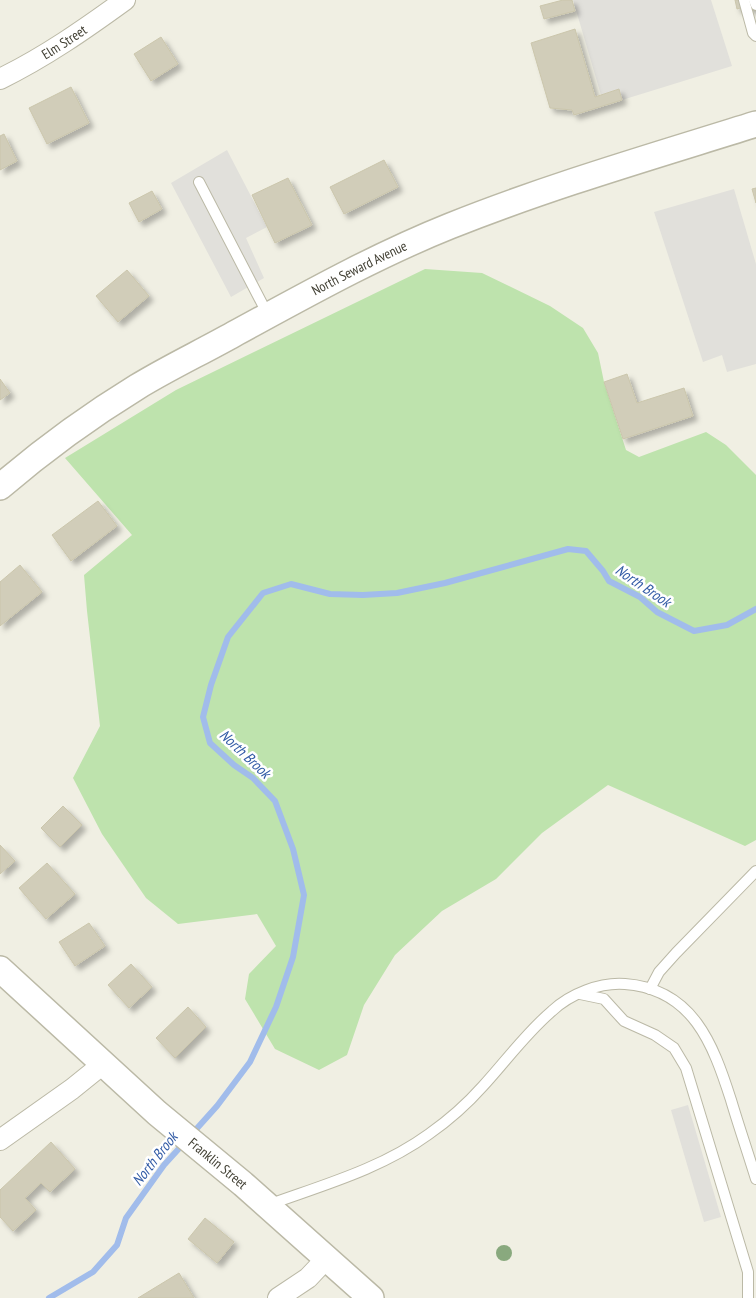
<svg xmlns="http://www.w3.org/2000/svg" width="756" height="1298" font-family="'PT Sans Narrow',sans-serif">
  <style>
    .green { fill: #bee3ad }
    .parking { fill: #e1e0db }
    .lines { fill: none; stroke-linecap: round; stroke-linejoin: round }
    .stream { stroke: #a1bceb; stroke-width: 6 }
    .building { fill: #d1cdb9; stroke: #cbc6ac; filter: url(#shadow) }
    .service-casing { stroke: #bbb9a6; stroke-width: 12 }
    .minor-casing { stroke: #bbb9a6; stroke-width: 22 }
    .tertiary-casing { stroke: #bbb9a6; stroke-width: 28 }
    .service { stroke: #fff; stroke-width: 10 }
    .minor { stroke: #fff; stroke-width: 20 }
    .tertiary { stroke: #fff; stroke-width: 25 }
    .tree { fill: #89a97e }
    .labels { text-anchor: middle; stroke-width: 5; stroke-linejoin: round; paint-order: stroke }
    .street-label { font-size: 14px; fill: #413f33; stroke: #fff }
    .water-label { font-size: 15px; font-style: italic; fill: #335ca6; stroke: #fff }
  </style>
  <defs>
    <filter id="shadow"><feDropShadow dx="4.5" dy="4.5" stdDeviation="2.5" flood-color="#0004"/></filter>
  </defs>
  <rect width="100%" height="100%" fill="#f0efe3"/>
  <!-- green -->
  <path class="green" d="M 425,269 L 482,273 L 550,306 L 583,328 L 598,353 L 604,382 L 626,450 L 639,457 L 706,432 L 726,445 L 756,475 L 756,840 L 745,846 L 608,785 L 542,833 L 496,879 L 442,911 L 395,955 L 364,1005 L 347,1055 L 319,1070 L 275,1049 L 245,999 L 249,974 L 276,946 L 257,914 L 178,924 L 146,898 L 102,834 L 73,778 L 100,726 L 87,611 L 84,575 L 132,535 L 65,458 L 176,390 Z"/>
  <!-- parking -->
  <g class="parking">
    <path d="M 573,0 L 711,0 L 732,66 L 622,100 L 619,89 L 601,95 Z"/>
    <path d="M 227,150 L 267,227 L 246,238 L 264,278 L 231,297 L 171,183 Z"/>
    <path d="M 734,189 L 756,264 L 756,364 L 727,372 L 722,355 L 703,362 L 654,212 Z"/>
    <path d="M 688,1105 L 721,1217 L 704,1222 L 671,1110 Z"/>
  </g>
  <g class="lines">
    <!-- stream -->
    <g class="stream">
      <path d="M 191,1135 L 217,1106 L 250,1062 L 276,1007 L 293,957 L 304,895 L 293,849 L 275,801 L 253,778 L 234,765 L 210,743 L 203,717 L 211,685 L 228,637 L 263,593 L 291,584 L 330,594 L 363,595 L 397,593 L 445,583 L 568,549 L 586,551 L 603,571 L 609,581 L 640,597 L 657,612 L 694,631 L 727,625 L 756,609"/>
      <path d="M 49,1298 L 93,1272 L 117,1245 L 126,1218 L 164,1165 L 184,1143"/>
    </g>
  </g>
  <!-- building -->
  <g class="building">
    <path d="M 563,0 L 572,0 L 575,11 L 544,19 L 540,6 Z"/>
    <path d="M 735,0 L 756,0 L 756,8 L 749,10 L 748,6 L 737,9 Z"/>
    <path d="M 575,29 L 595,97 L 619,89 L 622,100 L 574,115 L 572,110 L 550,108 L 531,43 Z"/>
    <path d="M 161,37 L 178,64 L 151,81 L 134,54 Z"/>
    <path d="M 71,87 L 89,123 L 47,144 L 29,108 Z"/>
    <path d="M 4,134 L 17,161 L 0,170 L 0,136 Z"/>
    <path d="M 384,160 L 398,187 L 344,214 L 330,187 Z"/>
    <path d="M 288,178 L 312,225 L 275,243 L 252,195 Z"/>
    <path d="M 756,188 L 756,203 L 752,189 Z"/>
    <path d="M 152,191 L 162,209 L 139,222 L 129,203 Z"/>
    <path d="M 127,270 L 149,296 L 118,322 L 96,296 Z"/>
    <path d="M 627,374 L 637,403 L 684,388 L 693,416 L 623,439 L 604,382 Z"/>
    <path d="M 0,379 L 10,393 L 0,400 Z"/>
    <path d="M 98,501 L 117,526 L 71,561 L 52,535 Z"/>
    <path d="M 20,565 L 42,592 L 0,626 L 0,582 Z"/>
    <path d="M 63,806 L 82,825 L 60,847 L 41,828 Z"/>
    <path d="M 0,845 L 15,861 L 0,874 Z"/>
    <path d="M 47,863 L 75,894 L 46,919 L 19,888 Z"/>
    <path d="M 89,923 L 105,946 L 75,966 L 59,942 Z"/>
    <path d="M 131,964 L 152,987 L 129,1008 L 108,985 Z"/>
    <path d="M 188,1007 L 206,1027 L 175,1058 L 156,1038 Z"/>
    <path d="M 51,1142 L 75,1169 L 50,1192 L 41,1183 L 25,1198 L 36,1210 L 13,1231 L 0,1217 L 0,1190 Z"/>
    <path d="M 205,1218 L 234,1242 L 217,1263 L 188,1239 Z"/>
    <path d="M 179,1273 L 194,1298 L 138,1298 Z"/>
  </g>
  <g class="lines">
    <!-- service casing -->
    <g class="service-casing">
      <g id="service">
        <path d="M 744,0 L 753,33 L 756,36"/>
        <path d="M 754,0 L 756,5"/>
        <path d="M 199,182 L 268,315"/>
        <path d="M 650,989 L 659,972 L 676,953 L 756,871"/>
        <path d="M 580,994 L 604,999 L 624,1021 L 655,1035 L 674,1048 L 686,1068 L 748,1272 L 748,1298"/>
        <path d="M 268,1205 C 323,1185 381,1169 429,1134 C 449,1120 467,1104 483,1086 C 506,1061 526,1033 552,1011 C 570,994 600,982 625,984 C 693,989 713,1044 731,1100 C 739,1127 748,1153 756,1179"/>
      </g>
    </g>
    <!-- minor casing -->
    <g class="minor-casing">
      <g id="minor">
        <path id="s1" d="M 0,79 C 45,57 85,29 125,0"/>
        <path d="M 0,1140 L 72,1089 L 103,1064"/>
        <path d="M 278,1298 L 308,1278 L 326,1259"/>
      </g>
    </g>
    <!-- tertiary casing -->
    <g class="tertiary-casing">
      <g id="tertiary">
        <path id="s2" d="M 0,487 C 43,450 88,417 137,387 C 168,368 202,352 234,334 C 304,296 375,256 450,226 C 550,186 654,156 756,124"/>
        <path id="s3" d="M 0,969 L 157,1113 L 243,1184 L 371,1298"/>
      </g>
    </g>
    <!-- service -->
    <use href="#service" class="service"/>
    <!-- minor -->
    <use href="#minor" class="minor"/>
    <!-- tertiary -->
    <use href="#tertiary" class="tertiary"/>
  </g>
  <!-- trees -->
  <circle class="tree" cx="504" cy="1253" r="8"/>
  <g class="labels">
    <!-- street labels -->
    <g class="street-label">
      <text dy="5" stroke="none"><textPath href="#s1" startOffset="74">Elm Street</textPath></text>
      <text dy="5" stroke="none"><textPath href="#s2" startOffset="422">North Seward Avenue</textPath></text>
      <text dy="5" stroke="none"><textPath href="#s3" startOffset="292">Franklin Street</textPath></text>
    </g>
    <!-- water labels -->
    <g class="water-label">
      <text transform="translate(643 586) rotate(34)" y="5">North Brook</text>
      <text transform="translate(245 754) rotate(43)" y="5">North Brook</text>
      <text transform="translate(155 1159) rotate(-52)" y="5">North Brook</text>
    </g>
  </g>
</svg>
